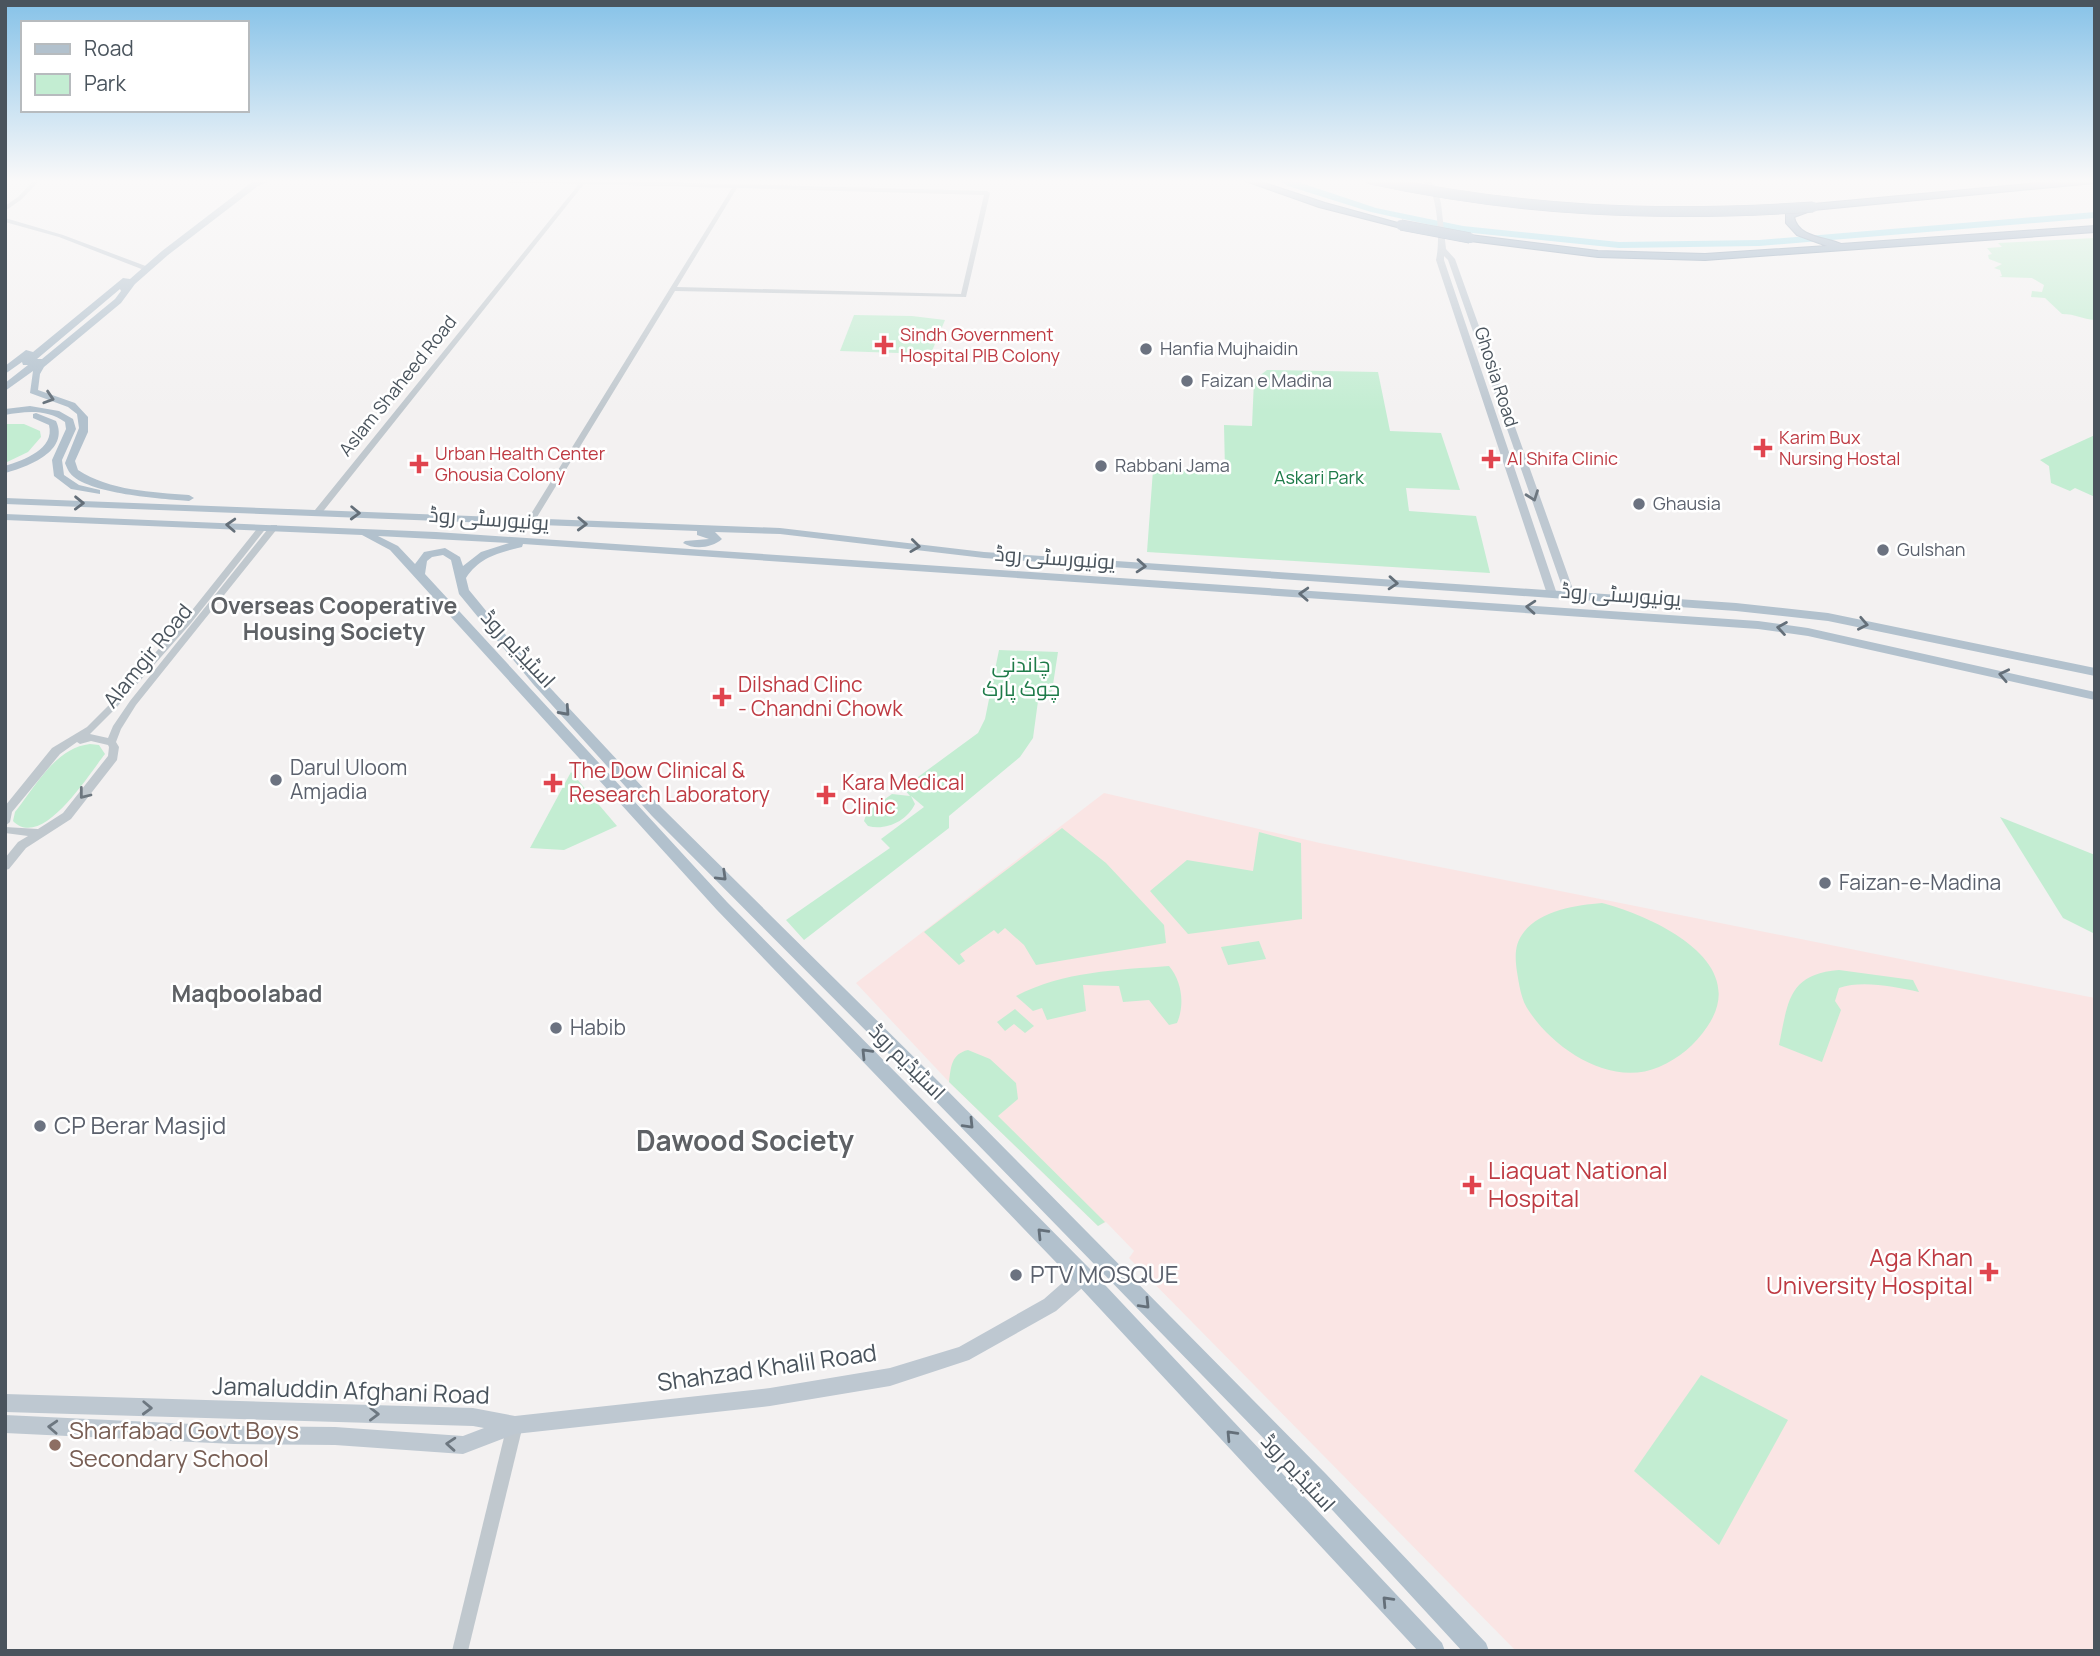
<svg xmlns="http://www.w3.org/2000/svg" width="2100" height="1656" font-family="Manrope,Cairo,sans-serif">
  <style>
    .medical { fill: #fae5e4 }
    .green { fill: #c3edd2 }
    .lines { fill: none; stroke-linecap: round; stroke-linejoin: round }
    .river { fill: #93d8e7; fill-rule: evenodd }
    .motorway-casing { stroke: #7790a8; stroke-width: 2 }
    .tertiary { fill: #c0c8ce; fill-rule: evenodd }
    .secondary { fill: #bec8d1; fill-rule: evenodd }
    .primary { fill: #b2c1cd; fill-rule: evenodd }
    .motorway { fill: #8ca5bc; fill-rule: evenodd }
    .motorway-bridge-casing { stroke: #7790a8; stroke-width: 11; stroke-linecap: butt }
    .motorway-bridge { stroke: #8ca5bc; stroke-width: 10 }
    .oneway { stroke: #646f79 }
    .oneway2 { stroke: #6d7780 }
    .oneway3 { stroke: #6d777f }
    .health-dot { fill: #e0444e; stroke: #fff; stroke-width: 2.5 }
    .worship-dot { fill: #6b7280; stroke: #fff; stroke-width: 2.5 }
    .education-dot { fill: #8d6e63; stroke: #fff; stroke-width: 2.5 }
    .labels { text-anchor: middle; stroke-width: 5; stroke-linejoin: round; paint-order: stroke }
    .far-health-label { font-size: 18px; fill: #be3a42; stroke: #fff; text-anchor: start }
    .far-worship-label { font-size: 18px; fill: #5b616d; stroke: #fff; text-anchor: start }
    .far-street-label { font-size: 18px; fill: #4a545d; stroke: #fff }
    .far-park-label { font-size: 18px; fill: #1e7b49; stroke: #fff }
    .street-label { font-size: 21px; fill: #4a545d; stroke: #fff }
    .park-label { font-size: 21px; fill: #1e7b49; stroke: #fff }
    .health-label { font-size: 21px; fill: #be3a42; stroke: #fff; text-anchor: start }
    .worship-label { font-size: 21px; fill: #5b616d; stroke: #fff; text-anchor: start }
    .neighbourhood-label { font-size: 23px; font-weight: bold; fill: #5e6165; stroke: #fff }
    .near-worship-label { font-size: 24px; fill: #5b616d; stroke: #fff; text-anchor: start }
    .near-health-label { font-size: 24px; fill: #be3a42; stroke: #fff; text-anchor: start }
    .near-street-label { font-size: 24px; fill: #4a545d; stroke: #fff }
    .near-education-label { font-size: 24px; fill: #785e54; stroke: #fff; text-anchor: start }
    .near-neighbourhood-label { font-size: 28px; font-weight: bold; fill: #5e6165; stroke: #fff }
  </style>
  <rect width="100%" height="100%" fill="#f3f1f1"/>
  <!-- medical -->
  <path class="medical" d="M 1104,793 L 1320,843 L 2095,998 L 2095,1651 L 1516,1651 L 1129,1258 L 1134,1251 L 1106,1222 L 1098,1226 L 949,1082 L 856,983 Z"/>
  <!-- green -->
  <g class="green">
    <path d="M 2095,238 L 2095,320 C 2082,319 2076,314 2062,314 L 2045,298 L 2031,297 L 2032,291 L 2042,292 L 2044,285 L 2032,278 L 1999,277 L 2002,276 L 2000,270 L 1994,268 L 2002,264 L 1989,259 L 1988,255 L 1992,254 L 1987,248 L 2002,247 L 1998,243 Z"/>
    <path d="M 854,315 L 912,316 L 945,320 L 932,351 L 927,354 L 840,351 Z"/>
    <path d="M 1267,370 L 1378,372 L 1390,431 L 1441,433 L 1460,490 L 1406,488 L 1409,511 L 1476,516 L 1490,573 L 1147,552 L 1153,470 L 1225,471 L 1224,425 L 1252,426 L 1254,380 Z"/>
    <path d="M 5,424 L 24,424 L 40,431 L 41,437 L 28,452 L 5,463 Z"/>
    <path d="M 2095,435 L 2095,497 L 2075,488 L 2070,491 L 2051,483 L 2049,466 L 2040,460 Z"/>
    <path d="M 999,650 L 1058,652 L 1052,691 L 1038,701 L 1033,738 L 1020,757 L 949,816 L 949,828 L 804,940 L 786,920 L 890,848 L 881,839 L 924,807 L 911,796 L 915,804 C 907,821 886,831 868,826 L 864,821 L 867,812 L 892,794 L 910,796 L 903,788 L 978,733 L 985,719 Z"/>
    <path d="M 90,744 L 99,745 L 105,754 C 89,774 42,851 13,821 L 15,812 C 36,786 55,748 90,744 Z"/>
    <path d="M 571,772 L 617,826 L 564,850 L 530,848 Z"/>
    <path d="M 2000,817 L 2095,855 L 2095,934 L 2063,918 Z"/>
    <path d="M 1062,828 L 1106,863 L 1164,925 L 1166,943 L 1036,965 L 1024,945 L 1005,928 L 998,934 L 994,930 L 960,954 L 965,961 L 959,965 L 924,932 Z"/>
    <path d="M 1259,832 L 1301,843 L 1302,919 L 1188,934 L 1150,891 L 1187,860 L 1253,871 Z"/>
    <path d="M 1602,903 C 1652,916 1753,961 1707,1027 C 1695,1045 1679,1058 1659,1067 C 1610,1088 1552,1048 1527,1008 C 1521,998 1519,984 1517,972 C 1515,958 1514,944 1524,932 C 1541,910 1577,905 1602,903 Z"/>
    <path d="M 1259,941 L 1266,959 L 1228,965 L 1221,947 Z"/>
    <path d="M 1169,966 C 1182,981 1185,1005 1177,1023 L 1169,1025 L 1149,1000 L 1123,1002 L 1119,986 L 1083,985 L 1086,1011 L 1047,1020 L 1042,1008 L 1033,1011 L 1016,996 C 1064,971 1117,970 1169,966 Z"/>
    <path d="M 1839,970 L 1913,980 L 1919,992 C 1894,987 1863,980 1839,988 L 1835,1001 L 1841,1010 L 1822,1062 L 1779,1045 C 1788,1002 1788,974 1839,970 Z"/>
    <path d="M 1015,1009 L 1034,1026 L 1025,1033 L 1014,1024 L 1005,1031 L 997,1022 Z"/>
    <path d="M 968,1050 L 990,1059 L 1016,1083 L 1018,1099 L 998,1116 L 1105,1222 L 1098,1226 L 949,1082 C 951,1067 951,1054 968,1050 Z"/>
    <path d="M 1701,1375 L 1788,1420 L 1719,1545 L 1634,1471 Z"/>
  </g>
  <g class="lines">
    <!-- river -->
    <path class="river" d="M 1277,179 L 1289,179 L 1376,208 L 1463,226 L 1619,242 L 1759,240 L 2095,212 L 2095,218 L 1759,246 L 1619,248 L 1463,232 L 1371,212 L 1288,186 Z"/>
    <!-- motorway casing -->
    <g class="motorway-casing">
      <g id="motorway">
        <path d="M 1240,179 L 1252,179 L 1325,203 L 1405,225 L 1401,228 L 1319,207 Z"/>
        <path d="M 2081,179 L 2095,179 L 2095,183 L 1813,210 L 1794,217 C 1798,238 1826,237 1841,244 L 2095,226 L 2095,232 L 1705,260 L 1598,257 L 1470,241 L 1466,238 L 1470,235 L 1598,251 L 1705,254 L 1827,246 L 1797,235 L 1786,223 L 1786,214 L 1796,208 L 1813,204 Z"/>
      </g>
    </g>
    <!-- tertiary -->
    <g class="tertiary">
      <path d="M 35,179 L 41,179 L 22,199 L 5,211 L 5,206 L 18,197 Z"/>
      <path d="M 451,179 L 583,180 L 987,191 L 990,193 L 966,297 L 675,291 L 534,522 L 530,524 L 526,522 L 732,188 L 584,184 L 321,514 L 315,514 L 315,510 L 579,184 L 454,181 ZM 737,188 L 984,195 L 961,294 L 677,287 Z"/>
      <path d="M 260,525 L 266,525 L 267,527 L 191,623 L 116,708 L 90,734 L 108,738 L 113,726 L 130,701 L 271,525 L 277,525 L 277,529 L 136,705 L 121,729 L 116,742 L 119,747 L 117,760 L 71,819 L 26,848 L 9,869 L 5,870 L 5,858 L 18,842 L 28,836 L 5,833 L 5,827 L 38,829 L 63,813 L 108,756 L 109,747 L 108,745 L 91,741 L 80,744 L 77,742 L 60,754 L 12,812 L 10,822 L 5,826 L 5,806 L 52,748 L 87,727 L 110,704 L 185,619 Z"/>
      <path d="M 515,1417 L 520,1420 L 523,1425 L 468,1651 L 452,1651 L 507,1425 L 510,1420 Z"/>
    </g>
    <!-- secondary -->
    <g class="secondary">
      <path d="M 1420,179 L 1427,179 L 1436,187 L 1441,203 L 1446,249 L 1455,259 L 1575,595 L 1574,597 L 1566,597 L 1565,595 L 1448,260 L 1444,256 L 1444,260 L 1557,594 L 1552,597 L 1547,594 L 1436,260 C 1440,242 1438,208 1431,191 C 1429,186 1424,183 1420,179 Z"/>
      <path d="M 5,218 L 63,235 L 151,268 L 144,270 L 59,237 L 5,222 Z"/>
      <path d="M 1083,1268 L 1089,1270 L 1091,1276 L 1089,1282 L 1056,1311 L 969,1360 L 890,1386 L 770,1406 L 515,1434 L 463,1454 L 335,1445 L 234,1444 L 5,1433 L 5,1415 L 234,1426 L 335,1427 L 463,1436 L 484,1428 L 473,1426 L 5,1412 L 5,1394 L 473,1408 L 515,1416 L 770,1388 L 890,1368 L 959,1347 L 1044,1299 L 1077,1270 Z"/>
    </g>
    <!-- primary -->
    <g class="primary">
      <path d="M 263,179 L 274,179 L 258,186 L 168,255 L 135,284 L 121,303 L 44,367 L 40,374 L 38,390 L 75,403 L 88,417 L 88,432 L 75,461 L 78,470 C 110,491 152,492 189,495 L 194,498 L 189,501 C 163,499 86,494 70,473 C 69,472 65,464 65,463 L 79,428 L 77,414 L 68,407 L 30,393 L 33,371 L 5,391 L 5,383 L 28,365 L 23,365 L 22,362 L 5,374 L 5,366 L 26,350 L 33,352 L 123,278 L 130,279 L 162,251 L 252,182 ZM 120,289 L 121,291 L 115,299 L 42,359 L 37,359 Z"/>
      <path d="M 420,179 L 458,179 L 454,181 L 424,181 Z"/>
      <path d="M 30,406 L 59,411 L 73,419 L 76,429 L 62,460 L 64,475 L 79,485 L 100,490 L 100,494 L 71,489 L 54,476 L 52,460 L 66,429 L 65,422 C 47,409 26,411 5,415 L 5,409 Z"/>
      <path d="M 36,413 L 56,421 C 70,451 28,467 5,473 L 5,466 C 24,460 55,449 49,425 L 33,418 L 33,414 Z"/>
      <path d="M 5,498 L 780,528 L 984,552 L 1736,603 L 1828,613 L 2095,668 L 2095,676 L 1828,621 L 1736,611 L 984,558 L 780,534 L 715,532 L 722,539 C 712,548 694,550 683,543 L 685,541 L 709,539 L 697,535 L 697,531 L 5,504 Z"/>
      <path d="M 5,514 L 436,532 L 1758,621 L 1808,628 L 2095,692 L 2095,700 L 1808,636 L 1758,629 L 523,544 L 522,547 C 498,553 480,557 466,578 L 469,590 L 541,678 L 662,808 L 929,1072 L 1326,1474 L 1486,1643 L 1489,1651 L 1462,1651 L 1312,1488 L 917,1082 L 652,816 L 533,684 L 459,594 L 451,560 L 443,555 L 432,557 L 427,561 L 425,574 L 727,902 L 1090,1269 L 1442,1643 L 1445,1651 L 1418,1651 L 1076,1283 L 717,910 L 390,550 L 362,535 L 5,520 ZM 378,536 L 509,543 L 481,552 L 463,566 L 460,557 L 445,548 L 424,552 L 415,564 L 398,546 Z"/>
    </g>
    <!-- motorway -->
    <use href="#motorway" class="motorway"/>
    <!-- motorway-bridge casing -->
    <g class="motorway-bridge-casing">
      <g id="motorway-bridge">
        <path d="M 1370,179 C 1522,212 1658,217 1813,207"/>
        <path d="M 1401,225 L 1470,238"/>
      </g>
    </g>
    <!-- motorway-bridge -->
    <use href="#motorway-bridge" class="motorway-bridge"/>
  </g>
  <!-- one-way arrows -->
  <defs><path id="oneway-chevron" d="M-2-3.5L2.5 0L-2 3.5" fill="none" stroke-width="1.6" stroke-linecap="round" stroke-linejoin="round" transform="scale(1.75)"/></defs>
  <g class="oneway">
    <use href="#oneway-chevron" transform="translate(49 398) rotate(18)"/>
    <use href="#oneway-chevron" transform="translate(79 503) rotate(1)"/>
    <use href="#oneway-chevron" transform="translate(355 513) rotate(2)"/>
    <use href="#oneway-chevron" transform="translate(582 524) rotate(2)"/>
    <use href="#oneway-chevron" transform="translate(231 525) rotate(-177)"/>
    <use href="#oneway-chevron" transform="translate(915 546) rotate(7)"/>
    <use href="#oneway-chevron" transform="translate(1141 566) rotate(4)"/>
    <use href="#oneway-chevron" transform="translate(1393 583) rotate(4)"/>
    <use href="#oneway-chevron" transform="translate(1304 594) rotate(-177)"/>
    <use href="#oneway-chevron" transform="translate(1531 607) rotate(-176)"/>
    <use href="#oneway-chevron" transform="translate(1863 624) rotate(11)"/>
    <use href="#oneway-chevron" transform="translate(1782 628) rotate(-171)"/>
    <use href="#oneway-chevron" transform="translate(2004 675) rotate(-168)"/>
    <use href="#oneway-chevron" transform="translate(565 711) rotate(48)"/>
    <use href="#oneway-chevron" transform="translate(722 876) rotate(44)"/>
    <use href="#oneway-chevron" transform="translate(866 1053) rotate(-134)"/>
    <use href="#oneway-chevron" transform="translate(969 1124) rotate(46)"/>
    <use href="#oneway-chevron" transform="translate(1042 1233) rotate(-134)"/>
    <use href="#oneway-chevron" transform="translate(1145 1304) rotate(46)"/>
    <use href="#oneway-chevron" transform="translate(1231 1435) rotate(-133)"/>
    <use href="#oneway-chevron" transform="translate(1387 1601) rotate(-133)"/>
  </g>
  <g class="oneway2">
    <use href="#oneway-chevron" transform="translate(1533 496) rotate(70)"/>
    <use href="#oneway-chevron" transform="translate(147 1408) rotate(2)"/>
    <use href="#oneway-chevron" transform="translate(374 1414) rotate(1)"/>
    <use href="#oneway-chevron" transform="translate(53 1427) rotate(-177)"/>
    <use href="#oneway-chevron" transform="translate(451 1444) rotate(-176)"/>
  </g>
  <use class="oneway3" href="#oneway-chevron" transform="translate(84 794) rotate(128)"/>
  <!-- sky -->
  <linearGradient id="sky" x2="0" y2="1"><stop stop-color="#86c2e8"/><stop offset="0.44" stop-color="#faf9f9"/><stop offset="1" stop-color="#faf9f9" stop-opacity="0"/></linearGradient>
  <rect width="2100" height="411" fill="url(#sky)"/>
  <!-- markers -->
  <g class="health-dot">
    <path d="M880.5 334.5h7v7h7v7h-7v7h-7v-7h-7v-7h7z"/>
    <path d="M1759.5 437.5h7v7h7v7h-7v7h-7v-7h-7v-7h7z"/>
    <path d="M1487.5 448.5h7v7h7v7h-7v7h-7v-7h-7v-7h7z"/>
    <path d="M415.5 453.5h7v7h7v7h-7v7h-7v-7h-7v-7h7z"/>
    <path d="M718.5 686.5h7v7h7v7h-7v7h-7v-7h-7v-7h7z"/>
    <path d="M549.5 772.5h7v7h7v7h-7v7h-7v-7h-7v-7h7z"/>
    <path d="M822.5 784.5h7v7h7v7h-7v7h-7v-7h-7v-7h7z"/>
    <path d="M1468.5 1174.5h7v7h7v7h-7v7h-7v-7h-7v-7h7z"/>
    <path d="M1985.5 1261.5h7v7h7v7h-7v7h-7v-7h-7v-7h7z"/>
  </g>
  <g class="worship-dot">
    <circle cx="1146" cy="349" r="7"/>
    <circle cx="1187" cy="381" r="7"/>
    <circle cx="1101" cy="466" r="7"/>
    <circle cx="1639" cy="504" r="7"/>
    <circle cx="1883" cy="550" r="7"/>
    <circle cx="276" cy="780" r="7"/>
    <circle cx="1825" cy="883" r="7"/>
    <circle cx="556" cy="1028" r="7"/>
    <circle cx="40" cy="1126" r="7"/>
    <circle cx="1016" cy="1275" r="7"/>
  </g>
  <circle class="education-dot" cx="55" cy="1445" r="7"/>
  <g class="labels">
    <!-- far-health labels -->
    <g class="far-health-label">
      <text x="900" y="341">Sindh Government<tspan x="900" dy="21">Hospital PIB Colony</tspan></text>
      <text x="1779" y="444">Karim Bux<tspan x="1779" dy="21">Nursing Hostal</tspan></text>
      <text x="435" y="460">Urban Health Center<tspan x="435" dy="21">Ghousia Colony</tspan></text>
      <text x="1507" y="465">Al Shifa Clinic</text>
    </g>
    <!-- far-worship labels -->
    <g class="far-worship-label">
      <text x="1160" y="355">Hanfia Mujhaidin</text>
      <text x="1201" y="387">Faizan e Madina</text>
      <text x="1115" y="472">Rabbani Jama</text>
      <text x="1653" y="510">Ghausia</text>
      <text x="1897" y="556">Gulshan</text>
    </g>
    <!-- far-street labels -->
    <g class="far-street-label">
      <text transform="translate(1496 377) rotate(72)" y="6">Ghosia Road</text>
      <text transform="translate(398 386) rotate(-51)" y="6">Aslam Shaheed Road</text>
    </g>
    <!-- far-park labels -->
    <g class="far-park-label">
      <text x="1319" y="484">Askari Park</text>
    </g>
    <!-- street labels -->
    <g class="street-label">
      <text transform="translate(489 519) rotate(4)" y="7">یونیورسٹی روڈ</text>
      <text transform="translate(1055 558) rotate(4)" y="7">یونیورسٹی روڈ</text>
      <text transform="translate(1621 595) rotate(4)" y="7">یونیورسٹی روڈ</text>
      <text transform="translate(518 649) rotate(47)" y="7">اسٹیڈیم روڈ</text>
      <text transform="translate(148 656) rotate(-51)" y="7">Alamgir Road</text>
      <text transform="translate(907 1062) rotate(45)" y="7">اسٹیڈیم روڈ</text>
      <text transform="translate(1298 1473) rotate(47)" y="7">اسٹیڈیم روڈ</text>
    </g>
    <!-- park labels -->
    <g class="park-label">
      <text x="1021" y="672">چاندنی<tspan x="1021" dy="24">چوک پارک</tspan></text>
    </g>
    <!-- health labels -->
    <g class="health-label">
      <text x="738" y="692">Dilshad Clinc<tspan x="738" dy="24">- Chandni Chowk</tspan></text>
      <text x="569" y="778">The Dow Clinical &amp;<tspan x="569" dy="24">Research Laboratory</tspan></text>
      <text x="842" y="790">Kara Medical<tspan x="842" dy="24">Clinic</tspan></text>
    </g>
    <!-- worship labels -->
    <g class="worship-label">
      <text x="290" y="775">Darul Uloom<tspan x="290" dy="24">Amjadia</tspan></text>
      <text x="1839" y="890">Faizan-e-Madina</text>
      <text x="570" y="1035">Habib</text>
    </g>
    <!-- neighbourhood labels -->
    <g class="neighbourhood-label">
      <text x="334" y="614">Overseas Cooperative<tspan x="334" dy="26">Housing Society</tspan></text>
      <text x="247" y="1002">Maqboolabad</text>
    </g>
    <!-- near-worship labels -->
    <g class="near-worship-label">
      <text x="54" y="1134">CP Berar Masjid</text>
      <text x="1030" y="1283">PTV MOSQUE</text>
    </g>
    <!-- near-health labels -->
    <g class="near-health-label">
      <text x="1488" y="1179">Liaquat National<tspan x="1488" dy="28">Hospital</tspan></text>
      <text x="1973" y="1266" text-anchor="end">Aga Khan<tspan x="1973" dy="28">University Hospital</tspan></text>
    </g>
    <!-- near-street labels -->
    <g class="near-street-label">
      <text transform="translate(767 1368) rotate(-8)" y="8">Shahzad Khalil Road</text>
      <text transform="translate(351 1391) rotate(2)" y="8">Jamaluddin Afghani Road</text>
    </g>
    <!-- near-education labels -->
    <g class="near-education-label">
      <text x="69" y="1439">Sharfabad Govt Boys<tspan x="69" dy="28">Secondary School</tspan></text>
    </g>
    <!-- near-neighbourhood labels -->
    <g class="near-neighbourhood-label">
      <text x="745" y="1151">Dawood Society</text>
    </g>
  </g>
  <!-- border -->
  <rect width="2100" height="1656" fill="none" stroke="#4a545d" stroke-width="14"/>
  <!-- legend -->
  <rect x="21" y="21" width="228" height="91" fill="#ffffff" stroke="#b7bbbe" stroke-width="2"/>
  <rect x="35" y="44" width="35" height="10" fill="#b2c1cd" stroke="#b7bbbe" stroke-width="2"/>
  <text x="84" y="56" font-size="21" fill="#4a545d">Road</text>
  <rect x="35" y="74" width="35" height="21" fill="#c3edd2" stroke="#b7bbbe" stroke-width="2"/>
  <text x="84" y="91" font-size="21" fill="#4a545d">Park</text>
</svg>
